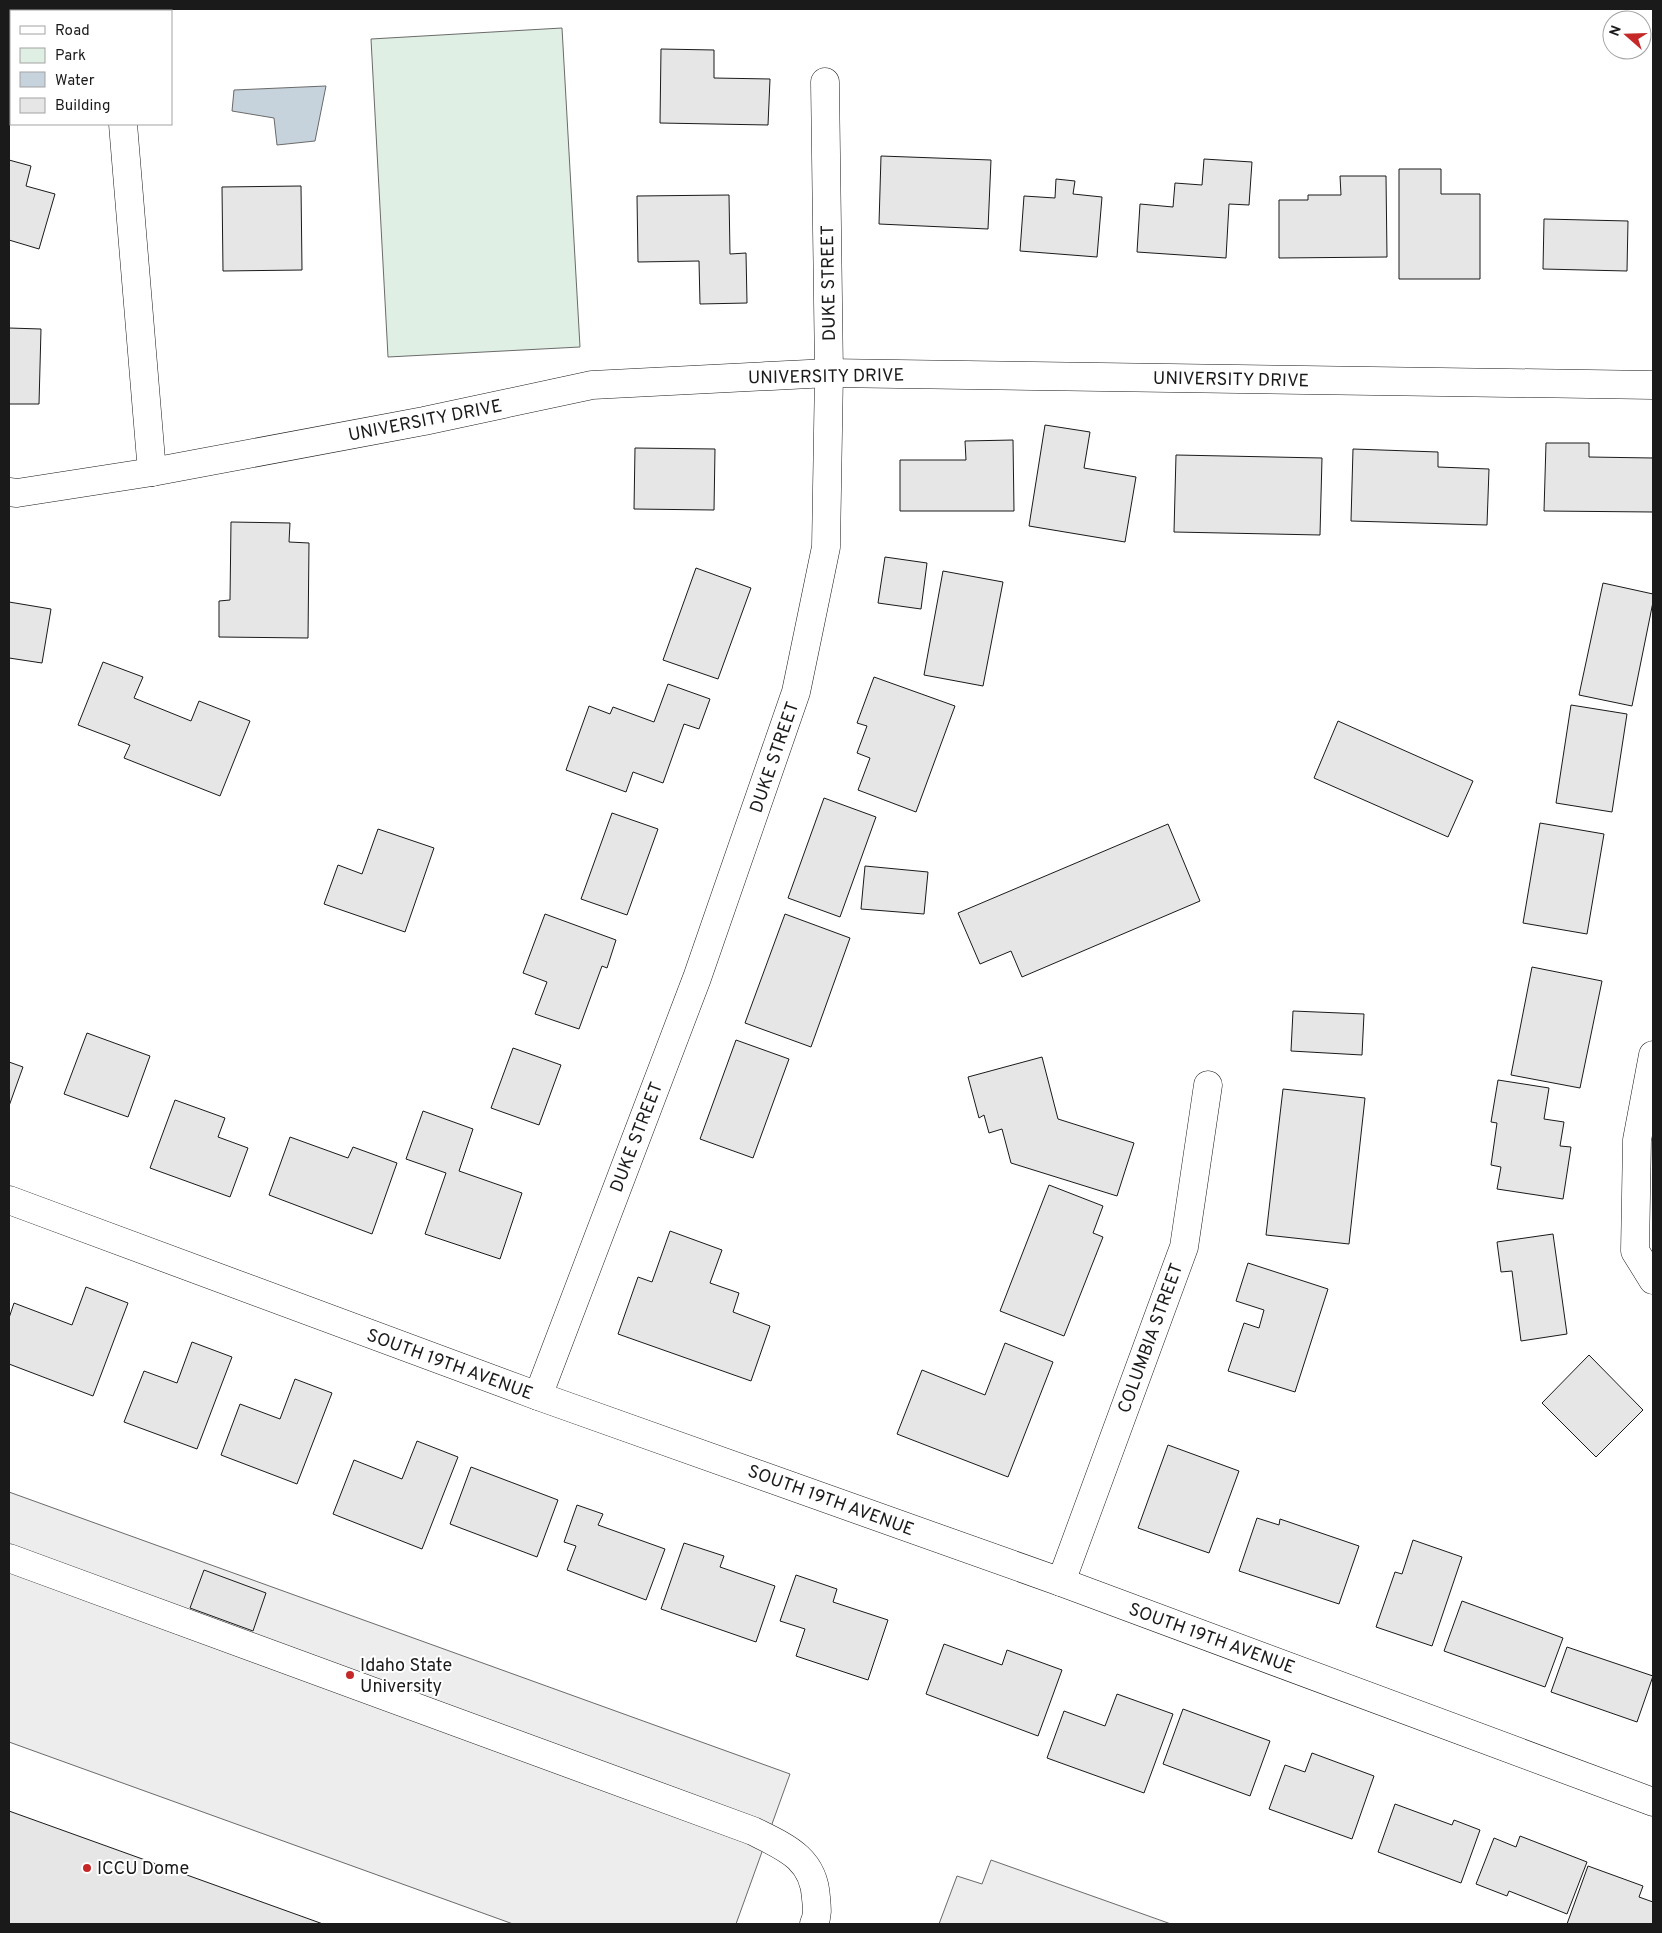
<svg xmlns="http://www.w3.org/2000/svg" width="1662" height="1933" font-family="Overpass,sans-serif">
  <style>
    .green { fill: #e0efe3; stroke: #6a6a6a }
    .parking { fill: #ededed; stroke: #6a6a6a }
    .water { fill: #c6d2dc; stroke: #6a6a6a }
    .building { fill: #e6e6e6; stroke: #1a1a1a }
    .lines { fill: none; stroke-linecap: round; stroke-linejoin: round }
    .minor-casing { stroke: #1a1a1a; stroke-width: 29 }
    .minor { stroke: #fff; stroke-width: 28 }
    .poi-dot { fill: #c62828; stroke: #fff; stroke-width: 2 }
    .labels { text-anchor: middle; stroke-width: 4; stroke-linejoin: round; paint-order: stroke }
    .street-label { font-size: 18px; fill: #1a1a1a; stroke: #fff }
    .poi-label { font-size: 18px; fill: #1a1a1a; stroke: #fff; text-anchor: start }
  </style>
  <rect width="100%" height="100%" fill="#fff"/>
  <!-- green -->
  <path class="green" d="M 562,28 L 580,347 L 388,357 L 371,39 Z"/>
  <!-- parking -->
  <g class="parking">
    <path d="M 9,1492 L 790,1774 L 736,1924 L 513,1924 L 9,1742 Z"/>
    <path d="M 991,1860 L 1171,1924 L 939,1924 L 957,1876 L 982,1884 Z"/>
  </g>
  <!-- water -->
  <path class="water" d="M 326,86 L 315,141 L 277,145 L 274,118 L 232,111 L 234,90 Z"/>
  <!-- building -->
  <g class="building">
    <path d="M 661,49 L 714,50 L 714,78 L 770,79 L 768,125 L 660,123 Z"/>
    <path d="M 881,156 L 991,160 L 988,229 L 879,224 Z"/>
    <path d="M 1204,159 L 1252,162 L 1249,205 L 1229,204 L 1226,258 L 1137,252 L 1140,204 L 1173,207 L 1175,183 L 1202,185 Z"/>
    <path d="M 9,160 L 31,166 L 26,186 L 55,194 L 39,249 L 9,240 Z"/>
    <path d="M 1399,169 L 1441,169 L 1441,194 L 1480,194 L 1480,279 L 1399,279 Z"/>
    <path d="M 1340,176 L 1386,176 L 1387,257 L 1279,258 L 1279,200 L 1308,200 L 1308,195 L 1341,195 Z"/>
    <path d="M 1056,179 L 1075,181 L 1073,194 L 1102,197 L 1097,257 L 1020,251 L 1024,196 L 1055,198 Z"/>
    <path d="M 301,186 L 302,270 L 223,271 L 222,187 Z"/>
    <path d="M 729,195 L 730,254 L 746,253 L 747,303 L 700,304 L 699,261 L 638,262 L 637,196 Z"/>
    <path d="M 1544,219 L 1628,221 L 1627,271 L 1543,269 Z"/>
    <path d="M 9,328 L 41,329 L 39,404 L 9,404 Z"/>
    <path d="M 1045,425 L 1090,432 L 1084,468 L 1136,477 L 1125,542 L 1029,526 Z"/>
    <path d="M 1013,440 L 1014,511 L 900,511 L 900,460 L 966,460 L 965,441 Z"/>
    <path d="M 1546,443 L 1589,443 L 1589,457 L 1653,458 L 1653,512 L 1544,511 Z"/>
    <path d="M 635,448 L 715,449 L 714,510 L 634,509 Z"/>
    <path d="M 1353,449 L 1438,452 L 1438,467 L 1489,469 L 1487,525 L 1351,521 Z"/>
    <path d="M 1176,455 L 1322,458 L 1320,535 L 1174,532 Z"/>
    <path d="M 231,522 L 290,523 L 289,542 L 309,543 L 308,638 L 219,637 L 219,601 L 230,600 Z"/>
    <path d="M 885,557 L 927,563 L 921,609 L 878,603 Z"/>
    <path d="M 696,568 L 751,588 L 718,679 L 663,660 Z"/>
    <path d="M 943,571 L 1003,582 L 983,686 L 924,675 Z"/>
    <path d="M 1603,583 L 1653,594 L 1653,602 L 1632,706 L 1579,695 Z"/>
    <path d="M 9,602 L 51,609 L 42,663 L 9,658 Z"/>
    <path d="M 103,662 L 143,677 L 134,698 L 191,721 L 199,701 L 250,721 L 220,796 L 124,758 L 130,745 L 78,725 Z"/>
    <path d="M 874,677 L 955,706 L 916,812 L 858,790 L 870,758 L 857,753 L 867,726 L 857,723 Z"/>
    <path d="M 668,684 L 710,699 L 699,729 L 684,724 L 663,783 L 633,772 L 626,792 L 566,770 L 589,706 L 610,714 L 613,707 L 654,722 Z"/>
    <path d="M 1571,705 L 1627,714 L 1612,812 L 1556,803 Z"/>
    <path d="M 1338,721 L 1473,781 L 1448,837 L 1314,778 Z"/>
    <path d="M 824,798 L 876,817 L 840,917 L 788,898 Z"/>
    <path d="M 612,813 L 658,829 L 627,915 L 581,899 Z"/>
    <path d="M 1540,823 L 1604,834 L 1587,934 L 1523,923 Z"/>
    <path d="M 1168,824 L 1200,901 L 1022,977 L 1011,951 L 980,964 L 958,913 Z"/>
    <path d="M 378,829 L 434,848 L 405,932 L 324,904 L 338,865 L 362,874 Z"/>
    <path d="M 865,866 L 928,872 L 924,914 L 861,909 Z"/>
    <path d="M 545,914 L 616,940 L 607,968 L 602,966 L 579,1029 L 535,1014 L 547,982 L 523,973 Z"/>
    <path d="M 785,914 L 850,938 L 811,1047 L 745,1023 Z"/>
    <path d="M 1532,967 L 1602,981 L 1580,1088 L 1511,1075 Z"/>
    <path d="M 1293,1011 L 1364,1014 L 1362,1055 L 1291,1051 Z"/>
    <path d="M 87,1033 L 150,1056 L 128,1117 L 64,1094 Z"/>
    <path d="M 736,1040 L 789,1059 L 753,1158 L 700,1139 Z"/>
    <path d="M 513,1048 L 561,1065 L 539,1125 L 491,1108 Z"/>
    <path d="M 1042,1057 L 1058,1119 L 1134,1143 L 1117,1196 L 1011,1163 L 1002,1129 L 989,1133 L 984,1115 L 979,1118 L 968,1077 Z"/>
    <path d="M 9,1062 L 23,1067 L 9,1106 Z"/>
    <path d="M 1498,1080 L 1549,1088 L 1544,1119 L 1564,1122 L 1560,1146 L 1571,1147 L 1563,1199 L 1497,1189 L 1501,1167 L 1491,1165 L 1497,1123 L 1491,1122 Z"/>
    <path d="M 1283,1089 L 1365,1098 L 1349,1244 L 1266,1235 Z"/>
    <path d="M 175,1100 L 225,1118 L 218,1137 L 248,1148 L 230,1197 L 150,1168 Z"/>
    <path d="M 423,1111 L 473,1129 L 459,1171 L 522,1193 L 500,1259 L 425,1234 L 446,1173 L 406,1159 Z"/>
    <path d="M 290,1137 L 348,1158 L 353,1147 L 397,1163 L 372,1234 L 269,1195 Z"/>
    <path d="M 1049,1185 L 1103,1206 L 1093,1233 L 1103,1237 L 1064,1336 L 1000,1311 Z"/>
    <path d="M 670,1231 L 722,1250 L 710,1283 L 739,1293 L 733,1312 L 770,1326 L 751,1381 L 618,1334 L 638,1277 L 652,1282 Z"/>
    <path d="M 1553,1234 L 1567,1334 L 1521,1341 L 1512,1271 L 1501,1272 L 1497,1242 Z"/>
    <path d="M 1248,1263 L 1328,1289 L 1295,1392 L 1228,1371 L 1244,1323 L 1259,1328 L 1264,1310 L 1236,1301 Z"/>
    <path d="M 86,1287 L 128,1303 L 93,1396 L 9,1364 L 9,1318 L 14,1303 L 72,1325 Z"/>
    <path d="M 192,1342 L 232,1357 L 197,1449 L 124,1422 L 144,1371 L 177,1383 Z"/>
    <path d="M 1005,1343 L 1053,1362 L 1008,1477 L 897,1434 L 922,1370 L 985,1395 Z"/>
    <path d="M 1589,1355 L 1643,1410 L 1596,1457 L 1542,1403 Z"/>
    <path d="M 295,1379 L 332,1393 L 297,1484 L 221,1455 L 240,1404 L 280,1419 Z"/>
    <path d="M 417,1441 L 458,1457 L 422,1549 L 333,1514 L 354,1460 L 402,1479 Z"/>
    <path d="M 1168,1445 L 1239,1471 L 1209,1553 L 1138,1528 Z"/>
    <path d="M 471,1467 L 558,1500 L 537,1557 L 450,1524 Z"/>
    <path d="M 577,1505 L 603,1514 L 598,1525 L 665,1549 L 646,1600 L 567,1570 L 576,1546 L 564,1542 Z"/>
    <path d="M 1257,1518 L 1279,1525 L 1280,1519 L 1359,1546 L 1339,1604 L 1239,1571 Z"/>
    <path d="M 1413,1540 L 1462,1557 L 1432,1646 L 1376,1627 L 1395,1572 L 1402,1574 Z"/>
    <path d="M 684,1543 L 724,1556 L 720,1567 L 775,1586 L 756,1642 L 661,1609 Z"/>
    <path d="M 204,1570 L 266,1593 L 253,1631 L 190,1608 Z"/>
    <path d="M 796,1575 L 837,1589 L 833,1602 L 888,1620 L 868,1680 L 796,1656 L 805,1629 L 780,1621 Z"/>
    <path d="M 1462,1601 L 1563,1638 L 1545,1687 L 1444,1651 Z"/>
    <path d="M 944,1644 L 1002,1665 L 1007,1650 L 1062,1670 L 1038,1736 L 926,1694 Z"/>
    <path d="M 1567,1647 L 1653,1676 L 1637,1722 L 1551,1692 Z"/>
    <path d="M 1117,1694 L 1173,1714 L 1144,1793 L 1047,1758 L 1064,1711 L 1105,1726 Z"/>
    <path d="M 1183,1709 L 1270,1741 L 1250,1796 L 1163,1764 Z"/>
    <path d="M 1312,1753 L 1374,1776 L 1352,1839 L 1269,1809 L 1285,1765 L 1305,1772 Z"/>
    <path d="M 1395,1804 L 1452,1825 L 1454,1820 L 1480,1830 L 1461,1883 L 1378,1852 Z"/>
    <path d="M 9,1811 L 323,1924 L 9,1924 Z"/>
    <path d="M 1520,1836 L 1587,1862 L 1567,1914 L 1509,1891 L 1507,1896 L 1476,1884 L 1494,1838 L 1516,1847 Z"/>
    <path d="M 1588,1866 L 1643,1886 L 1639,1897 L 1653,1902 L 1653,1924 L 1567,1924 Z"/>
  </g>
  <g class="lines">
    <!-- minor casing -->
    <g class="minor-casing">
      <g id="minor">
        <path d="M 123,124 L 152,472"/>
        <path d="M 9,492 L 17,493 L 152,472 L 424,421 L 592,385 L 829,373 L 1653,385"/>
        <path d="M 1653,1055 L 1637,1140 L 1635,1251 L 1653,1280"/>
        <path d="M 9,1200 L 538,1396 L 1061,1582 L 1653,1802"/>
        <path d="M 538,1396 L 697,978 L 796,692 L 826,547 L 829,373 L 825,82"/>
        <path d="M 9,1558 L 753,1831 C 785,1847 814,1858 816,1898 C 817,1908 818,1915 814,1924"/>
        <path d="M 1061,1582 L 1184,1247 L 1208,1085"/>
      </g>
    </g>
    <!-- minor -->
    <use href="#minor" class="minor"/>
  </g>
  <!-- markers -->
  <g class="poi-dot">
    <circle cx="350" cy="1675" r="5"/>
    <circle cx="87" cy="1868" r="5"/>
  </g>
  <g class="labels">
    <!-- street labels -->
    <g class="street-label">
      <text transform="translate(828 283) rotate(-91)" y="6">DUKE STREET</text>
      <text transform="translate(826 376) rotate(-1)" y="6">UNIVERSITY DRIVE</text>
      <text transform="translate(1231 379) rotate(1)" y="6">UNIVERSITY DRIVE</text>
      <text transform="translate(425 420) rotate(-11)" y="6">UNIVERSITY DRIVE</text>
      <text transform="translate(774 757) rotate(-71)" y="6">DUKE STREET</text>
      <text transform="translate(636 1137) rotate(-69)" y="6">DUKE STREET</text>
      <text transform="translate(1150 1338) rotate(-70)" y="6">COLUMBIA STREET</text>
      <text transform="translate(450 1364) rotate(20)" y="6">SOUTH 19TH AVENUE</text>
      <text transform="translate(831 1500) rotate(20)" y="6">SOUTH 19TH AVENUE</text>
      <text transform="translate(1212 1638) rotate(20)" y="6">SOUTH 19TH AVENUE</text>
    </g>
    <!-- poi labels -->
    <g class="poi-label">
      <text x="360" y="1671">Idaho State<tspan x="360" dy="21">University</tspan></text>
      <text x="97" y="1874">ICCU Dome</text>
    </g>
  </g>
  <!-- border -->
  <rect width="1662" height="1933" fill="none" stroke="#1a1a1a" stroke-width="20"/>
  <!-- legend -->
  <rect x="10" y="10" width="162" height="115" fill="#ffffff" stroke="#a3a3a3"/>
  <rect x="20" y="26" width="25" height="8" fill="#ffffff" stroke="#a3a3a3"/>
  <text x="55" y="35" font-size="15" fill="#1a1a1a">Road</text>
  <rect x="20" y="48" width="25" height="15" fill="#e0efe3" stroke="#a3a3a3"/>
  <text x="55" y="60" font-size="15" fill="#1a1a1a">Park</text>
  <rect x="20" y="72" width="25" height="15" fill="#c6d2dc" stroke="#a3a3a3"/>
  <text x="55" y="85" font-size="15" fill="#1a1a1a">Water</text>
  <rect x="20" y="98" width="25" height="15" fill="#e6e6e6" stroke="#a3a3a3"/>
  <text x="55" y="110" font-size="15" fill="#1a1a1a">Building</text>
  <!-- north arrow -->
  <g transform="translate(1627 35) rotate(290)"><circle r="24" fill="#ffffff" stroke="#a3a3a3"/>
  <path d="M0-4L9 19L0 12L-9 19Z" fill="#c62828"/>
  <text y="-8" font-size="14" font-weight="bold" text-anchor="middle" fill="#1a1a1a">N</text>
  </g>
</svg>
